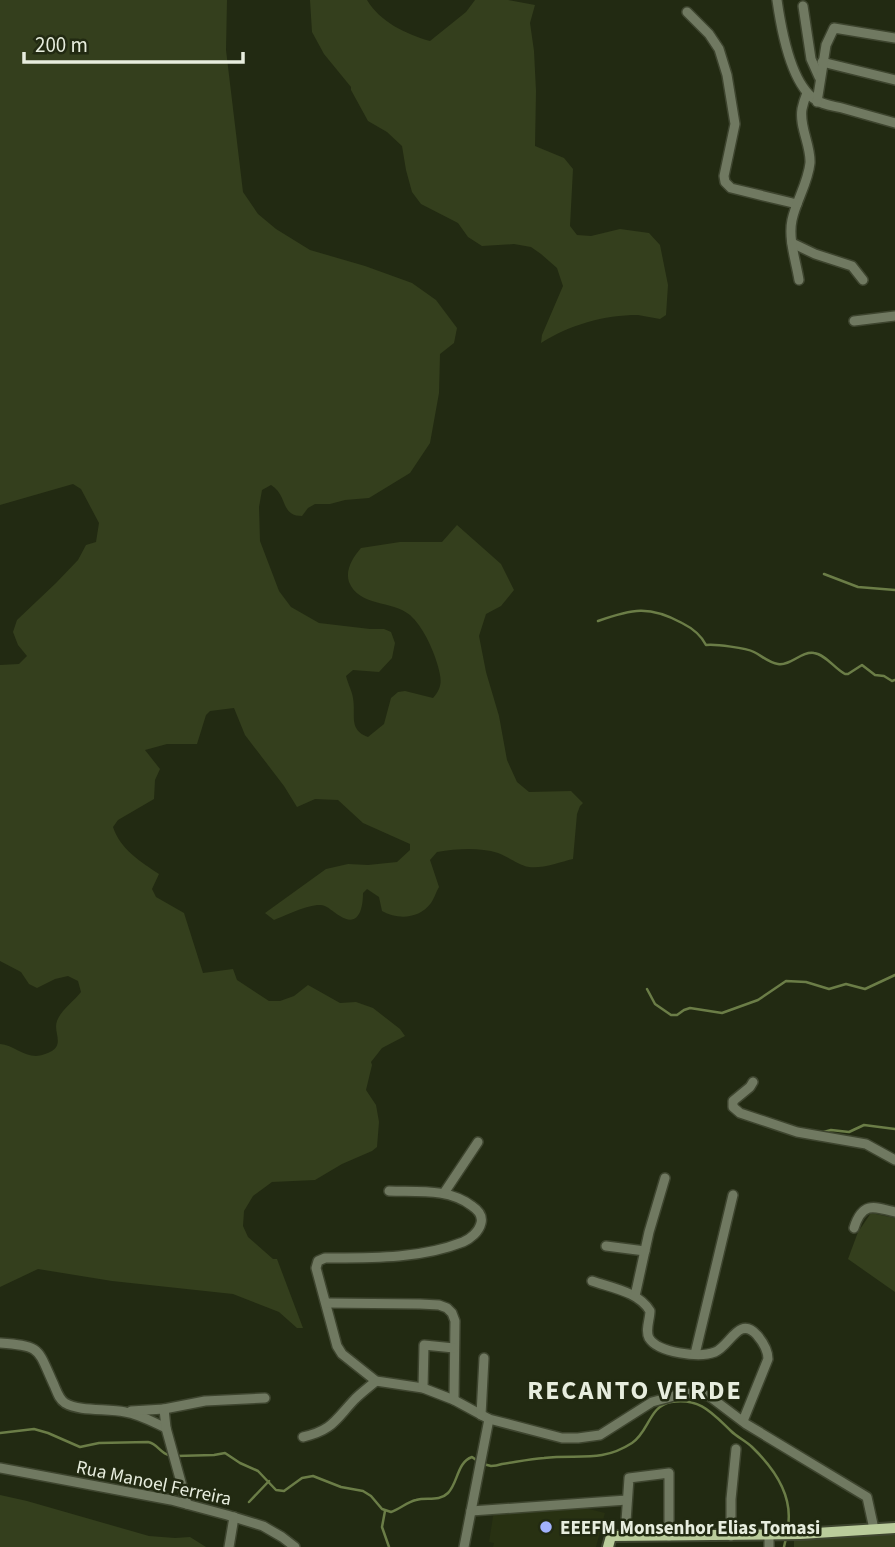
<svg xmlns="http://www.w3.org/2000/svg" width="895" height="1547" font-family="'Source Sans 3',sans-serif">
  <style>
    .built { fill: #283112 }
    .green { fill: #343f1d }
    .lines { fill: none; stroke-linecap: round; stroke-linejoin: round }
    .stream { stroke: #6b7d47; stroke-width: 2.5 }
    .minor-casing { stroke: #3e452f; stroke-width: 12 }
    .major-casing { stroke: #3e452f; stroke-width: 14 }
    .minor { stroke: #707961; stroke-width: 9 }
    .major { stroke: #bacc9b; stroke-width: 10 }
    .poi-dot { fill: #a2b2fd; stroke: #222a12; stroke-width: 2.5 }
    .labels { text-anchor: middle; stroke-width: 5; stroke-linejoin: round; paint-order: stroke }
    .street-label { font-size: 19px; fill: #e7edde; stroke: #222a12 }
    .poi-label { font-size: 19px; font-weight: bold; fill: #e7edde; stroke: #222a12; text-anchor: start }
    .district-label { font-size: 26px; font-weight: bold; letter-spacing: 2px; fill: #e7edde; stroke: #222a12 }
  </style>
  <rect width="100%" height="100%" fill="#222a12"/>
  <!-- built -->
  <path class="built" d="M 569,1504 L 605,1513 L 596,1547 L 493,1547 L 494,1543 L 489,1542 L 494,1510 Z"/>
  <!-- green -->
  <g class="green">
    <path d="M 0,0 L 227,0 L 226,50 L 243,192 L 258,214 L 276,229 L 310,250 L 365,266 L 412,283 L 436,300 L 457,328 L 454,343 L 440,354 L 439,393 L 430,443 L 410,473 L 369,498 L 345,500 L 330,504 L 315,504 L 308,508 L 302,516 C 280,516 288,495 271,485 L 262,490 L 259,507 L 260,541 L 279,591 L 291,607 L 319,623 L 370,629 L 384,629 L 391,632 L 395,643 L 392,658 L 379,672 L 353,670 L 346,676 C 348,684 352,691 353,698 C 356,715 348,730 368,737 L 384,724 L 391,698 L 398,692 L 405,691 L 433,698 C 444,686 441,677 437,663 C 432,647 423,627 410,615 C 392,600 359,607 349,582 C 345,570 353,557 361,548 L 400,542 L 442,542 L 457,525 L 501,564 L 514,590 L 501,606 L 486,614 L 479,636 L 486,672 L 499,716 L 507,760 L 517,782 L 529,792 L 571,791 L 583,803 L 580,806 L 577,814 L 573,859 C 560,862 542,869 529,867 C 518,865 509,857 498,853 C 478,847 457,849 437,852 L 430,860 L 439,887 C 436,892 434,899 431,903 C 419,919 398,920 382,911 L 379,897 L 367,889 L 363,893 C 363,908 359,928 340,916 C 333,912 328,906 321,905 C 309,904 286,915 274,920 L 265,913 L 326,869 L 348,864 L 368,865 L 397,862 L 410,850 L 410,844 L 363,823 L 338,800 L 315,799 L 297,807 L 284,786 L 245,735 L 234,708 L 210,711 L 206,715 L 197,744 L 167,744 L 145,750 L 160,769 L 155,780 L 154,799 L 118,820 L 113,827 C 120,849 141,862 159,874 L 152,889 L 156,897 L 184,913 L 203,973 L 233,969 L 237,980 L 269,1001 L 280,1001 L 294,996 L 308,985 L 340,1003 L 356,1002 L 373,1008 L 400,1029 L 405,1036 L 382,1048 L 371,1062 L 372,1065 L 366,1090 L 376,1105 L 379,1122 L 377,1147 L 372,1151 L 342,1164 L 315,1180 L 272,1182 L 253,1196 L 244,1211 L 243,1226 L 248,1237 L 273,1259 L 277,1259 L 303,1328 L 297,1328 L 279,1312 L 233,1294 L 112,1281 L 38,1269 L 0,1287 L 0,1044 C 13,1045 23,1056 36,1056 C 41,1056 48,1053 52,1051 C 64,1043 53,1032 57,1021 C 61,1010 74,1001 81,992 L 78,981 L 68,976 L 55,979 L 37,988 L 29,984 L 21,972 L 0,961 L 0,665 L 19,664 L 27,656 L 18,645 L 13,632 L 17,620 L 56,583 L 78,560 L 86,545 L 96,542 L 99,523 L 81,489 L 73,484 L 0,505 Z"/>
    <path d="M 310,0 L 367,0 C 380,22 406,34 430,41 L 466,12 L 475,0 L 508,0 L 535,5 L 530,23 L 534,51 L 536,91 L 535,146 L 564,158 L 573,169 L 570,226 L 577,235 L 591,236 L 620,229 L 649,233 L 660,245 L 668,285 L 666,315 L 660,319 C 653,318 645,316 638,315 C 604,315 569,325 541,343 L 542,335 L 563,286 L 557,268 L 541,254 L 531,247 L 514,244 L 482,246 L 468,237 L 458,223 L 421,204 L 412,192 L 406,170 L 402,146 L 387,132 L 368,121 L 351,90 L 351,87 L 324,54 L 312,32 Z"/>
    <path d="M 871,1213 L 895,1218 L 895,1292 L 848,1259 L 858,1232 Z"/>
    <path d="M 0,1495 L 27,1501 L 149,1536 L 175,1538 L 190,1537 L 206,1547 L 0,1547 Z"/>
    <path d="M 895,1533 L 895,1547 L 794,1547 L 794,1534 Z"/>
  </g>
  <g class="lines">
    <!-- stream -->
    <g class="stream">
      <path d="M 824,574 L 858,587 L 895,590"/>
      <path d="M 598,621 C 632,609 649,605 682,623 C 692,628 701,635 706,645 C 716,644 746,648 754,652 C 762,656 769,663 778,664 C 791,666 801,651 814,653 C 825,654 835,669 845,674 L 848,674 L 862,665 L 875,675 L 884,676 L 892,681 L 895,680"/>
      <path d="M 647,989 L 655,1004 L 671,1015 L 677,1015 L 684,1010 L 690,1008 L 722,1013 L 758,1000 L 786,981 L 806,982 L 829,989 L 846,984 L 865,989 L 895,975"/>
      <path d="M 820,1133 L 831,1130 L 849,1132 L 864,1125 L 895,1129"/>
      <path d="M 0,1433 L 34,1429 L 48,1433 L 80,1447 L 99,1443 L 148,1442 C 158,1444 160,1453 169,1455"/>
      <path d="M 176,1456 L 214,1455 L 225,1453 L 240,1463 L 258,1471 L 276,1490 L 284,1491 L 302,1478 L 313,1476 L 341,1487 L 363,1491 L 371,1496 L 382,1509 L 391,1512 C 400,1509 407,1502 416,1500 C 427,1497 439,1502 448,1493 C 458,1483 457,1462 472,1457 C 477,1461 485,1465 491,1466 C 494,1466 499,1465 502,1464 C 516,1462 530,1459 544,1458 C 578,1454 601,1463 632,1443 C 649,1432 649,1406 671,1402 C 700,1397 713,1414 731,1431 C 737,1437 746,1441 752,1447 C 776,1470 795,1498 787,1531"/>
      <path d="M 249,1502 L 269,1481"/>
      <path d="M 385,1511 L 382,1527 L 389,1547"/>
      <path d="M 784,1547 L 786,1538"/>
    </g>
    <!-- minor casing -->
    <g class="minor-casing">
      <g id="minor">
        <path d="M 777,0 C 781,28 791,85 816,100 C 823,105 834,106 842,108 C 860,113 877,118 895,123"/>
        <path d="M 803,6 L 811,59 L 819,77"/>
        <path d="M 687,12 L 709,34 L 719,49 L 727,75 L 735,124 L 724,176 L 725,182 L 731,188 L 797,204"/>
        <path d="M 822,62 L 895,80"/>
        <path d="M 817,102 L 826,45 L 834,28 L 895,38"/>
        <path d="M 792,243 L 815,254 L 852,266 L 863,280"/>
        <path d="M 799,280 C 796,261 788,239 792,220 C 796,201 808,183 810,163 C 811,145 799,127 802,109 C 803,104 805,98 807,93"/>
        <path d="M 854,321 L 895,316"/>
        <path d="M 753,1082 L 750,1087 L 733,1101 L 733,1107 L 740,1113 L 797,1132 L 866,1144 L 895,1160"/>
        <path d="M 389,1191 C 417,1192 449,1188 472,1206 C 478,1210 483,1215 481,1223 C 479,1232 470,1239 463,1242 C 420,1259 371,1258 325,1258 L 318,1261 L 316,1268 L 337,1346 L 342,1354 L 376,1381 L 423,1388 L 454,1400 L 489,1419 L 562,1438 L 578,1438 L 600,1435 L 652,1402 L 667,1398 L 683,1393 L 699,1394 L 709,1396 L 746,1424 L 867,1497 L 874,1529"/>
        <path d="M 444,1193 L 478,1142"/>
        <path d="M 854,1228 C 862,1202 873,1206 895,1212"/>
        <path d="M 606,1246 L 645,1251"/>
        <path d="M 592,1281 C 612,1288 639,1292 650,1311 C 650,1319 645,1330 649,1338 C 658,1353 700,1358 715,1352 C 730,1346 739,1315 757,1335 C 763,1342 768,1350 768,1359 L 743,1421"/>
        <path d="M 635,1296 L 649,1232 L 665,1178"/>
        <path d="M 326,1303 L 420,1304 L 439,1305 L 447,1308 L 452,1313 L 455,1321 L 454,1400"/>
        <path d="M 0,1343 C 42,1346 37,1348 54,1385 C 57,1392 59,1399 65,1403 C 80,1412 108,1408 125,1412 C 139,1414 153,1422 166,1428"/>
        <path d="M 695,1354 L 733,1195"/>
        <path d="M 423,1388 L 424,1345 L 454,1348"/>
        <path d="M 131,1411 L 164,1409"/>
        <path d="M 481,1415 L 484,1358"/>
        <path d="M 303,1437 C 333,1430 335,1420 355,1399 C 361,1393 369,1387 376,1381"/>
        <path d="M 0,1468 L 171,1500 L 227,1515 L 263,1526 L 282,1537 L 295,1547"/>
        <path d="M 187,1504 L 166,1428 L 164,1409 L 205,1401 L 265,1398"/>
        <path d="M 471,1511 L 627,1500"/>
        <path d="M 769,1535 L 769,1547"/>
        <path d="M 625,1536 L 629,1478 L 669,1473 L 669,1536"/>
        <path d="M 731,1536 L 731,1499 L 736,1449"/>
        <path d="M 229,1547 L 234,1517"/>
        <path d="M 464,1547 L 489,1419"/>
      </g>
    </g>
    <!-- major casing -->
    <g class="major-casing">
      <path id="major" d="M 608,1547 L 611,1536 L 800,1534 L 895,1528"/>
    </g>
    <!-- minor -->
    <use href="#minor" class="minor"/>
    <!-- major -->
    <use href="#major" class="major"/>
  </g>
  <!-- markers -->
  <circle class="poi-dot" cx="546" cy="1527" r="7"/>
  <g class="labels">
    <!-- street labels -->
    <g class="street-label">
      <text transform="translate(154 1482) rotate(12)" y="7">Rua Manoel Ferreira</text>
    </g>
    <!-- poi labels -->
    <g class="poi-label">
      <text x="560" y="1534">EEEFM Monsenhor Elias Tomasi</text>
    </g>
    <!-- district labels -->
    <g class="district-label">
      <text x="635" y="1399">RECANTO VERDE</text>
    </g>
  </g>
  <!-- scale -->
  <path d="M24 52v10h219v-10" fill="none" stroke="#e7edde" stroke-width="3.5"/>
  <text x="35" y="52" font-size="21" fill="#e7edde" stroke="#222a12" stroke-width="5" paint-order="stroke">200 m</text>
</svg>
